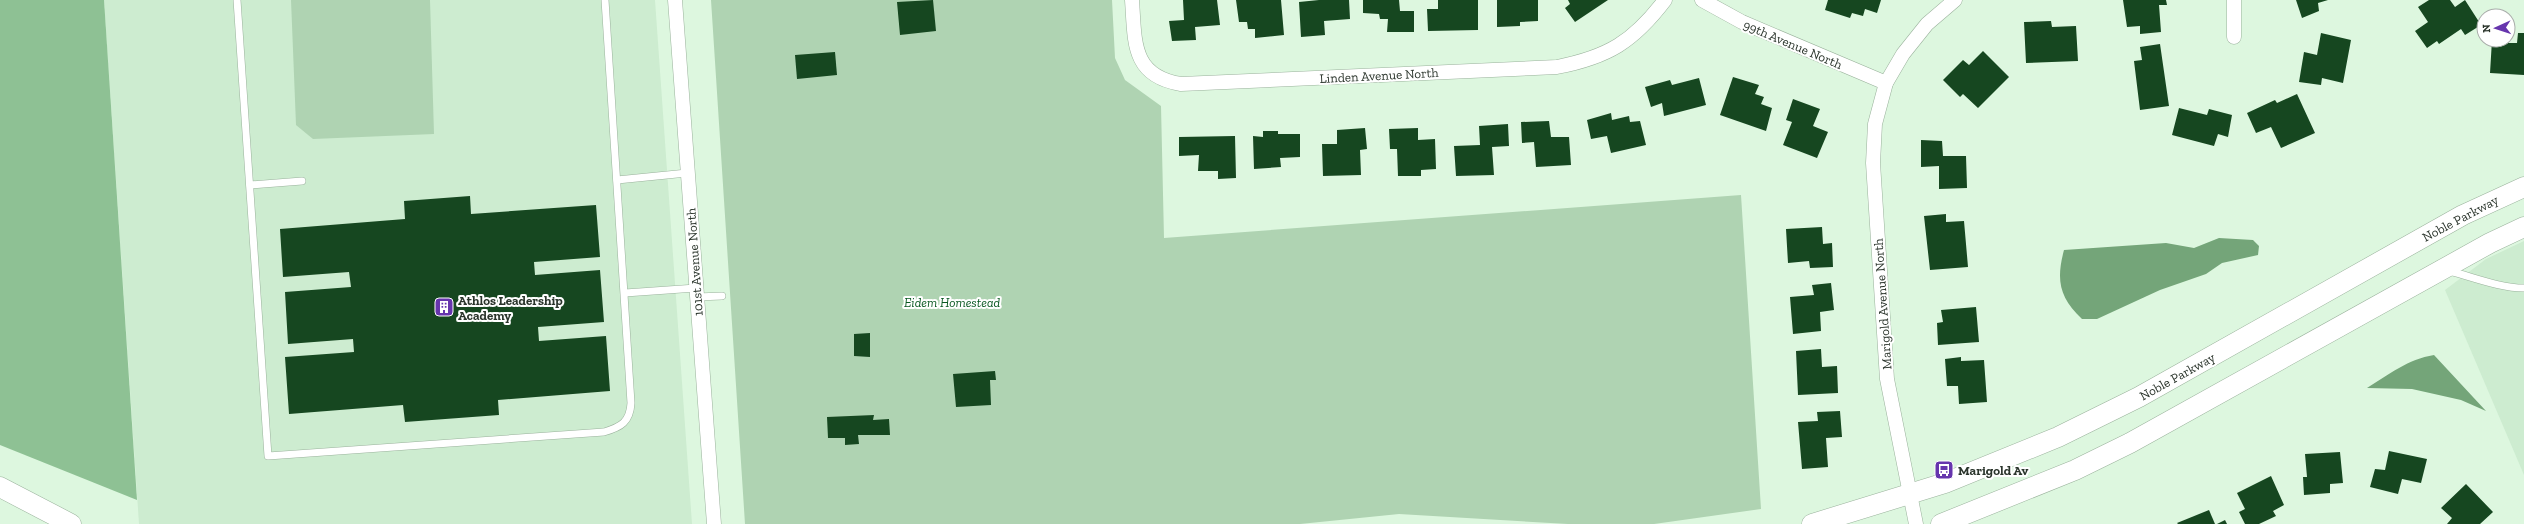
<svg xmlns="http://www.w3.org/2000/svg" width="2524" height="524" font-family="'Zilla Slab',serif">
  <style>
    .built { fill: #cdecd0 }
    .green { fill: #afd3b2 }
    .forest { fill: #8ec194 }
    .water { fill: #74a579 }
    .building { fill: #164720 }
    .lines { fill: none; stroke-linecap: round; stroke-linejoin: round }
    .lane-casing { stroke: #9ab29c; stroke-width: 8 }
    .street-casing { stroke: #9ab29c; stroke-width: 15 }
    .secondary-casing { stroke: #9ab29c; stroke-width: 21 }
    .lane { stroke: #fff; stroke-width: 7 }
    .street { stroke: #fff; stroke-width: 14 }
    .secondary { stroke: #fff; stroke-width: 20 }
    .labels { text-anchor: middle; stroke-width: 4; stroke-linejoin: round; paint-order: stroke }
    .street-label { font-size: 13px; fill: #2b352c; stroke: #fff }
    .poi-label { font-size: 13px; font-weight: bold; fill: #2b352c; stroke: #fff; text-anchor: start }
    .park-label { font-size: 13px; font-style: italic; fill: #095821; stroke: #fff }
  </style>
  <rect width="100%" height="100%" fill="#ddf7df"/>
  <!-- built -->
  <g class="built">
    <path d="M 104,0 L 655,0 L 692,524 L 139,524 Z"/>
    <path d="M 2524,241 L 2524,475 L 2445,290 L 2486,259 Z"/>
  </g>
  <!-- green -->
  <g class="green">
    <path d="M 291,0 L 430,0 L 434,134 L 313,139 L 296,125 Z"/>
    <path d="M 711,0 L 1112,0 L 1115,58 L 1125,80 L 1161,106 L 1164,238 L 1741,195 L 1761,509 L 1654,524 L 1568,524 L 1399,514 L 1300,524 L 745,524 Z"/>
  </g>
  <!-- forest -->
  <path class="forest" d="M 0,0 L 104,0 L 137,500 L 0,445 Z"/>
  <!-- water -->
  <g class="water">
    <path d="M 2219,238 L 2253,240 L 2259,246 L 2258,255 L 2222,263 L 2206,274 L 2160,290 L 2097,319 L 2082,319 C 2059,297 2056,280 2064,250 L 2166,243 L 2194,248 Z"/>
    <path d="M 2434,355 L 2486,411 L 2461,400 L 2412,389 L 2367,388 C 2388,375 2408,359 2434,355 Z"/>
  </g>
  <!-- building -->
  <g class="building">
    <path d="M 933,0 L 936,31 L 900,35 L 897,2 Z"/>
    <path d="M 1183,0 L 1217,0 L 1220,25 L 1195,27 L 1196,40 L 1172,41 L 1169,21 L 1184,20 Z"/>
    <path d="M 1236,0 L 1281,0 L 1284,35 L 1255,38 L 1255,29 L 1248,29 L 1247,22 L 1239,22 Z"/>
    <path d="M 1319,0 L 1349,0 L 1350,19 L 1324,21 L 1325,35 L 1301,37 L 1299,2 Z"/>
    <path d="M 1363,0 L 1399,0 L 1400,11 L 1414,11 L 1414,32 L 1387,32 L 1388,19 L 1380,19 L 1379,14 L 1363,13 Z"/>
    <path d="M 1438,0 L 1478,0 L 1478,30 L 1428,31 L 1427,9 L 1438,9 Z"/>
    <path d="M 1497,0 L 1538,0 L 1538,21 L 1520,22 L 1520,26 L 1497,27 Z"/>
    <path d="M 1568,0 L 1608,0 L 1575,22 L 1565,8 L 1570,4 Z"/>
    <path d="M 1828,0 L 1881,0 L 1877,13 L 1865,9 L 1863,16 L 1852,13 L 1850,18 L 1825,10 Z"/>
    <path d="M 2123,0 L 2166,0 L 2167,5 L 2159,5 L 2161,32 L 2140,34 L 2140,26 L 2127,27 Z"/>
    <path d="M 2296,0 L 2328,0 L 2318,3 L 2319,11 L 2302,18 Z"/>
    <path d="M 2429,0 L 2450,0 L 2455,7 L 2465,0 L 2481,25 L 2465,35 L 2461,29 L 2439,44 L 2437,41 L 2427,48 L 2415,31 L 2428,22 L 2418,7 Z"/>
    <path d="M 2051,21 L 2052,27 L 2076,26 L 2078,61 L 2026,63 L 2024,22 Z"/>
    <path d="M 2321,33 L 2351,40 L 2343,83 L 2322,78 L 2321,85 L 2299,82 L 2304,52 L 2317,55 Z"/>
    <path d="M 2518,33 L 2524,33 L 2524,75 L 2490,73 L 2492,40 L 2509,40 L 2508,43 L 2517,43 Z"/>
    <path d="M 2160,44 L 2169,106 L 2140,110 L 2134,61 L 2142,60 L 2140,47 Z"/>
    <path d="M 1983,51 L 2009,77 L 1978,108 L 1963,94 L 1960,97 L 1943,80 L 1963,60 L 1969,65 Z"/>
    <path d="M 835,52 L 837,75 L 797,79 L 795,55 Z"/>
    <path d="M 1733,77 L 1759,85 L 1755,94 L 1764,97 L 1761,104 L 1772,108 L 1766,131 L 1720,115 Z"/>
    <path d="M 1699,78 L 1706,105 L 1664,116 L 1662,103 L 1651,107 L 1645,87 L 1670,80 L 1672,85 Z"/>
    <path d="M 2297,94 L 2315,133 L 2281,148 L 2271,127 L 2256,133 L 2247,113 L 2275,100 L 2277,103 Z"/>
    <path d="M 1793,99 L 1820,109 L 1813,126 L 1828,132 L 1817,158 L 1783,145 L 1792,122 L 1786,120 Z"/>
    <path d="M 2179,108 L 2207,115 L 2209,109 L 2232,115 L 2228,137 L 2218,134 L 2214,146 L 2172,135 Z"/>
    <path d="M 1611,113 L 1612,120 L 1629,116 L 1630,122 L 1640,121 L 1646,145 L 1611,153 L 1607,136 L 1591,139 L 1587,120 Z"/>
    <path d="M 1549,121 L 1551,137 L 1569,137 L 1571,165 L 1536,167 L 1534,142 L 1522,143 L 1521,122 Z"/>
    <path d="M 1508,124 L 1509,146 L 1492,147 L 1494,175 L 1456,176 L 1454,146 L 1480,145 L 1479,126 Z"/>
    <path d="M 1365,128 L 1367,149 L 1360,150 L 1361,175 L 1323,176 L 1322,144 L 1337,144 L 1337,130 Z"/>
    <path d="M 1418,128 L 1418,140 L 1435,139 L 1436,169 L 1421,170 L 1421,176 L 1398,176 L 1397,149 L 1390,149 L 1389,129 Z"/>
    <path d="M 1263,131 L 1278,131 L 1278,134 L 1300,134 L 1300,157 L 1280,158 L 1281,167 L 1254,169 L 1253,136 L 1263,137 Z"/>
    <path d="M 1235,136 L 1236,178 L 1218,179 L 1218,171 L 1198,171 L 1199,155 L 1179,156 L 1179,137 Z"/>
    <path d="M 1921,140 L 1942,141 L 1943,156 L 1966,156 L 1967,188 L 1939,189 L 1939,166 L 1921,167 Z"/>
    <path d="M 470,196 L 471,214 L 596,205 L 600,257 L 534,262 L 535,275 L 600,270 L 604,322 L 538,327 L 539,341 L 606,336 L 610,391 L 498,400 L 499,415 L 405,422 L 403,405 L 289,414 L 285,357 L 354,352 L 353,339 L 288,344 L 285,292 L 351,287 L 349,272 L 283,277 L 280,229 L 405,219 L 404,201 Z"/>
    <path d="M 1946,214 L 1946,222 L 1964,221 L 1968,267 L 1930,270 L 1924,216 Z"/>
    <path d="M 1822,227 L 1823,244 L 1832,243 L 1833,267 L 1810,268 L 1809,261 L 1788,263 L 1786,229 Z"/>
    <path d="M 1831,283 L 1834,310 L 1820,312 L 1821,331 L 1793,334 L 1790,297 L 1814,295 L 1812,285 Z"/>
    <path d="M 1976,307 L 1979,342 L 1938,345 L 1937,323 L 1943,322 L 1941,310 Z"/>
    <path d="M 870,333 L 870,357 L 854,356 L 854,334 Z"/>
    <path d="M 1821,349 L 1822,367 L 1837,366 L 1838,393 L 1798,395 L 1796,351 Z"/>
    <path d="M 1961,357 L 1961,361 L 1984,360 L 1987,402 L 1959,404 L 1958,386 L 1947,386 L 1945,359 Z"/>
    <path d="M 995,371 L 996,380 L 990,380 L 991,405 L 956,407 L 953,374 Z"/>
    <path d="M 1840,411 L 1842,437 L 1826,438 L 1828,467 L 1802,469 L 1798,422 L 1818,421 L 1817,412 Z"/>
    <path d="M 874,415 L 873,420 L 889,419 L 890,435 L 858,435 L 859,444 L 845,445 L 845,438 L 828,438 L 827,417 Z"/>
    <path d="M 2389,451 L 2427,459 L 2421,483 L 2402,479 L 2398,494 L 2370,487 L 2375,469 L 2385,470 Z"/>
    <path d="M 2340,452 L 2343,483 L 2330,484 L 2330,493 L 2304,495 L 2303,477 L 2307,477 L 2305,454 Z"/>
    <path d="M 2271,476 L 2284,505 L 2273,511 L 2276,516 L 2259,524 L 2245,524 L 2239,512 L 2245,509 L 2237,493 Z"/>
    <path d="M 2466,484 L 2493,512 L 2480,524 L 2447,524 L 2452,518 L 2441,508 Z"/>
    <path d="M 2209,510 L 2215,524 L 2178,524 L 2177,523 Z"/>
    <path d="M 2225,520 L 2227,524 L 2217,524 Z"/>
  </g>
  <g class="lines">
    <!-- lane casing -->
    <g class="lane-casing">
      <g id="lane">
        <path d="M 237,0 L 268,456 L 604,432 C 621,427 630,422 631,403 L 605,0"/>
        <path d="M 617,180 L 687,173"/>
        <path d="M 250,185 L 302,181"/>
        <path d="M 2449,271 C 2473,277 2500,288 2524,288"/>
        <path d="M 625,293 L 696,288"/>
        <path d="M 697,297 L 722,296"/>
      </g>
    </g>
    <!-- street casing -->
    <g class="street-casing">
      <g id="street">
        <path d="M 675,0 L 714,524"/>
        <path d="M 1132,0 C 1135,41 1131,76 1181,84 L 1557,67 C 1608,57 1633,42 1665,0"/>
        <path d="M 1702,0 L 1742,22 L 1886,83"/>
        <path d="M 2234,0 L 2234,37"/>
        <path d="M 1916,524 L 1887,379 L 1873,163 L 1875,124 L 1886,83 L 1903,54 L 1927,24 L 1955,0"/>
      </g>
    </g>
    <!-- secondary casing -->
    <g class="secondary-casing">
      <g id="secondary">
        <path d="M 0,487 L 71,524"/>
        <path d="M 1812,524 L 1945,483 L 2058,437 L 2139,397 L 2463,215 L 2524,187"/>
        <path d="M 1941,524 L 2075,470 L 2130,443 L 2490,243 L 2524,227"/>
      </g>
    </g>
    <!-- lane -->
    <use href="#lane" class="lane"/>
    <!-- street -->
    <use href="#street" class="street"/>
    <!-- secondary -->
    <use href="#secondary" class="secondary"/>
  </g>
  <!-- icons -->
  <defs>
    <g id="building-square" transform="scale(1)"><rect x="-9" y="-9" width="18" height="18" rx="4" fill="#6635ad" stroke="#fff"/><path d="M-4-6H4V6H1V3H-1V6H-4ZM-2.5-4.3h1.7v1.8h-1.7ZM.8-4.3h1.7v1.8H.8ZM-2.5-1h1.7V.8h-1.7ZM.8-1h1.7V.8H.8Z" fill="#fff"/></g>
    <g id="bus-square" transform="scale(1)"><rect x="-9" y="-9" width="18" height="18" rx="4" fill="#6635ad" stroke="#fff"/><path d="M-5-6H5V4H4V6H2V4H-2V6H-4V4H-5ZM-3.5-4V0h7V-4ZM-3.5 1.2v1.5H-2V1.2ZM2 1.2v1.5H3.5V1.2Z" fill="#fff"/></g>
  </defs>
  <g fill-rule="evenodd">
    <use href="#building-square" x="444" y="307"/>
    <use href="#bus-square" x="1944" y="470"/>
  </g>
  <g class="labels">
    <!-- street labels -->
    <g class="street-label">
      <text transform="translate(1793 44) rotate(23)" y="5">99th Avenue North</text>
      <text transform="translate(1379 75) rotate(-3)" y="5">Linden Avenue North</text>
      <text transform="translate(2460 218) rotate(-28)" y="5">Noble Parkway</text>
      <text transform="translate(694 262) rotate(-94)" y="5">101st Avenue North</text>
      <text transform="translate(1882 304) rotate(-94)" y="5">Marigold Avenue North</text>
      <text transform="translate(2177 376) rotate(-29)" y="5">Noble Parkway</text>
    </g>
    <!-- poi labels -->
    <g class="poi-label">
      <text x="458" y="305">Athlos Leadership<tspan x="458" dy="15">Academy</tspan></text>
      <text x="1958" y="475">Marigold Av</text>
    </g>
    <!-- park labels -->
    <g class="park-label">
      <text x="952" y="307">Eidem Homestead</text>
    </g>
  </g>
  <!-- north arrow -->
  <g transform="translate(2496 28) rotate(267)"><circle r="19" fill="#ffffff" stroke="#aaaeab"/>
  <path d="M0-3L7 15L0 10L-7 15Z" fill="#6635ad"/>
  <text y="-6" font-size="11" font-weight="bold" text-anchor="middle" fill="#2b352c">N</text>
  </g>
</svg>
